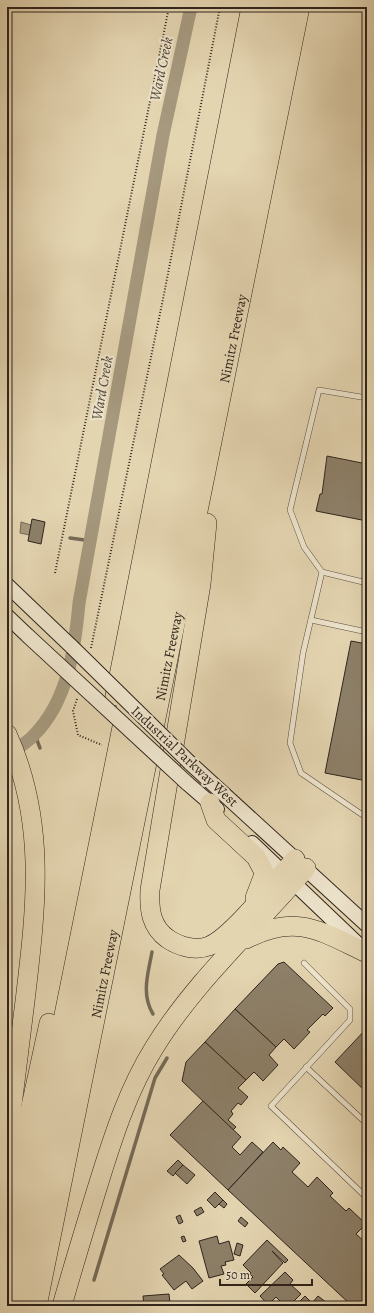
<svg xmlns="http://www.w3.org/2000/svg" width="374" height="1313" font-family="Alegreya,serif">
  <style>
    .water { fill: #a6997e; stroke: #766a57 }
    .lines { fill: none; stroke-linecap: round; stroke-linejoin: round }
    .stream { stroke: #766a57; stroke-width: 3.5 }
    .canal { stroke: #a6997e; stroke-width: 13 }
    .building { fill: #8d8069; stroke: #2f241c }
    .lane-casing { stroke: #5c5041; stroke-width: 6 }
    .secondary-casing { stroke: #2f241c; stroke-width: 16 }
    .highway-casing { stroke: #2f241c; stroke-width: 20 }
    .path { stroke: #2f241c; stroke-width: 2; stroke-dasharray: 1 2; stroke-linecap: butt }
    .lane { stroke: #ede4cc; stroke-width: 5 }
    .secondary { stroke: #ede4cc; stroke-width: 14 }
    .highway { stroke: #e4d5b1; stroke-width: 19 }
    .secondary-bridge-casing { stroke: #2f241c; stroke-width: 16; stroke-linecap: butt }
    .secondary-bridge { stroke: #ede4cc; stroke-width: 14 }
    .labels { text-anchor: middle; stroke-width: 4; stroke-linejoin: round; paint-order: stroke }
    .street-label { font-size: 14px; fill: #2f241c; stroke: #ede4cc }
    .water-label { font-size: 15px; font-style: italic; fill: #534739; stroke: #ede4cc }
  </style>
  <rect width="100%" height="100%" fill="#e4d5b1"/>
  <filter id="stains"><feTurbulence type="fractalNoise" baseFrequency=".005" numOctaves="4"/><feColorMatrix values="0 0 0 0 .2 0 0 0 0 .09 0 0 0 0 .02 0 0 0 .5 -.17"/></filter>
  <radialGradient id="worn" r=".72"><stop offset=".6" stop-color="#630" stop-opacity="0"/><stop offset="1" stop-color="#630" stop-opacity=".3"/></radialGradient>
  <!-- water -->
  <path class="water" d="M 21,522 L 31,525 L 29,535 L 20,533 Z"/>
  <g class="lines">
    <!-- stream -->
    <g class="stream">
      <path d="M 70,538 L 92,541"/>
      <path d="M 35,735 L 40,748"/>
      <path d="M 152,952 C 148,974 141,994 153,1014"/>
      <path d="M 94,1280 L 155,1078 L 167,1058"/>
    </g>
    <!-- canal -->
    <path class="canal" d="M 7,755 C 16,749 27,743 34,735 C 68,701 75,648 79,603 L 163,135 L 191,7"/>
  </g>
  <!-- building -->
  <g class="building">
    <path d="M 327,456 L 367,464 L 367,521 L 316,511 L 320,494 L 322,494 Z"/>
    <path d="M 32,519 L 45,522 L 41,544 L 28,541 Z"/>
    <path d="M 351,641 L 367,644 L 367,781 L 325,773 Z"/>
    <path d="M 284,962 L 333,1008 L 325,1016 L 323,1014 L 307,1030 L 310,1032 L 294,1049 L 284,1039 L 276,1047 L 235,1009 L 278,964 Z"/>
    <path d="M 235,1009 L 276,1047 L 269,1055 L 278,1065 L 263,1081 L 254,1072 L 246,1080 L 205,1042 Z"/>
    <path d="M 367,1028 L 367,1093 L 335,1062 Z"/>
    <path d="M 205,1042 L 246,1080 L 238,1088 L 248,1097 L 241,1105 L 238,1103 L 231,1111 L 233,1114 L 228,1120 L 236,1127 L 233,1130 L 182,1081 L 186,1062 Z"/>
    <path d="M 203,1101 L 241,1137 L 232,1147 L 240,1155 L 252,1142 L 263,1152 L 228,1190 L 170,1135 Z"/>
    <path d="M 273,1142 L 281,1150 L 283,1147 L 300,1163 L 292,1172 L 308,1187 L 317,1177 L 333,1193 L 330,1196 L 346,1211 L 349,1208 L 366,1224 L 356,1234 L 367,1244 L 367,1304 L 365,1306 L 352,1306 L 228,1190 Z"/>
    <path d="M 178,1160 L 183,1165 L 173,1176 L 167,1171 Z"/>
    <path d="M 183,1165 L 195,1175 L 187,1184 L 175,1173 Z"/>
    <path d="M 215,1192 L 223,1200 L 215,1208 L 207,1200 Z"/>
    <path d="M 223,1200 L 227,1204 L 224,1208 L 219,1204 Z"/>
    <path d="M 201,1207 L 204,1212 L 197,1216 L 194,1211 Z"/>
    <path d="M 180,1215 L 183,1222 L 179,1224 L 176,1217 Z"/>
    <path d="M 241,1217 L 248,1223 L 245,1227 L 238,1221 Z"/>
    <path d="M 184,1236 L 186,1241 L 183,1242 L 181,1237 Z"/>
    <path d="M 217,1236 L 219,1244 L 229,1241 L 234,1260 L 225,1262 L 226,1265 L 221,1266 L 224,1274 L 209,1278 L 199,1241 Z"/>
    <path d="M 267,1240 L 288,1260 L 285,1263 L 272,1251 L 283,1263 L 255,1293 L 246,1284 L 253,1277 L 250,1274 L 251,1273 L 243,1265 Z"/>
    <path d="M 237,1243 L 243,1245 L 240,1256 L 234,1254 Z"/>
    <path d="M 179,1255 L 193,1268 L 203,1281 L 192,1289 L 186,1281 L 174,1290 L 162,1275 L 164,1274 L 160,1269 Z"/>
    <path d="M 285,1272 L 293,1280 L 290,1284 L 301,1294 L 289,1306 L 285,1306 L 276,1297 L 268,1305 L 260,1296 Z"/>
    <path d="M 169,1294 L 170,1303 L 173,1302 L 174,1306 L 144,1306 L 143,1296 Z"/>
    <path d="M 305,1296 L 312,1303 L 318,1296 L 331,1306 L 295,1306 Z"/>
  </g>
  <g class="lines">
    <!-- lane casing -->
    <g class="lane-casing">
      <g id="lane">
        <path d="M 367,398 L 319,390 L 290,510 L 304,547 L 322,572 L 303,653 L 290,743 L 301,773 L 367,818"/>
        <path d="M 322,572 L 367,583"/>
        <path d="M 311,620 L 367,632"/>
        <path d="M 304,963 L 350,1009 L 350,1020 L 271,1106 L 367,1198"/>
        <path d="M 306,1067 L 367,1124"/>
      </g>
    </g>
    <!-- secondary casing -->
    <g class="secondary-casing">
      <g id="secondary">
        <path d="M 7,585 L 72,647"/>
        <path d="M 7,616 L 28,636"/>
        <path d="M 190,763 L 367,925"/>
        <path d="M 187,783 L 217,809"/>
        <path d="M 252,843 L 360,946"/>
      </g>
    </g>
    <!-- highway casing -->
    <g class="highway-casing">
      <g id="highway">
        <path d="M 207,523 L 201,584 L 150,890 C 149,910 151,927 168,939 C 180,947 196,951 209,946 C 231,938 278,878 295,859"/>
        <path d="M 115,696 L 251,7"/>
        <path d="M 7,734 C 47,822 36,908 25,1001 C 19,1049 13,1098 7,1146"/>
        <path d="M 210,803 L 216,820 L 256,857 L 264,872 L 263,877 L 255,898"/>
        <path d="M 246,939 C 297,913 320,931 367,953"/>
        <path d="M 7,1217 L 49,1023"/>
        <path d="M 7,1298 L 267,7"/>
        <path d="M 23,1306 C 109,873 200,440 285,7"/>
        <path id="s1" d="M 37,1306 L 300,7"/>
        <path d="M 62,1306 C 74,1263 87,1221 100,1179 C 114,1134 129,1088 154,1048 C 195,981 255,928 306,868"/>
      </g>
    </g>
    <!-- path -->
    <g class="path">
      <path d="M 55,573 L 169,7"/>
      <path d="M 91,648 L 164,294 L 220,7"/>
      <path d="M 77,699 L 73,711 L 78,735 L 102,745"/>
    </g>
    <!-- lane -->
    <use href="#lane" class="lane"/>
    <!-- secondary -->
    <use href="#secondary" class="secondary"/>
    <!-- highway -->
    <use href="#highway" class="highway"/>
    <!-- secondary-bridge casing -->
    <g class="secondary-bridge-casing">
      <g id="secondary-bridge">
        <path d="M 28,636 L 187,783"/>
        <path d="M 72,647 L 190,763"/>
      </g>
    </g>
    <!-- secondary-bridge -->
    <use href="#secondary-bridge" class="secondary-bridge"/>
  </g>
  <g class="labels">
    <!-- street labels -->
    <g class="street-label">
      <text dy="5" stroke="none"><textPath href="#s1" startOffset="987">Nimitz Freeway</textPath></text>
      <text dy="5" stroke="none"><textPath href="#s1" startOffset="663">Nimitz Freeway</textPath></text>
      <text transform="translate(185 756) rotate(43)" y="5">Industrial Parkway West</text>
      <text dy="5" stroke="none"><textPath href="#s1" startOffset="339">Nimitz Freeway</textPath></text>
    </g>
    <!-- water labels -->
    <g class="water-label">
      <text transform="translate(161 69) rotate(-78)" y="5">Ward Creek</text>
      <text transform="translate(102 388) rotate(-80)" y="5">Ward Creek</text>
    </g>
  </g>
  <!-- margin -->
  <rect width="374" height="1313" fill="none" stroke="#e4d5b1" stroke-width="24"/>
  <rect x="8" y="8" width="358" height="1297" fill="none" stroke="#2f241c" stroke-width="2"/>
  <rect x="12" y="12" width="350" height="1289" fill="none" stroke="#2f241c"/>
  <!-- scale -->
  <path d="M220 1279v6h92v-6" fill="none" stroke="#2f241c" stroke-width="2"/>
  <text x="226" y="1279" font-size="12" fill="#2f241c" stroke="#ede4cc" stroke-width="3" paint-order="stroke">50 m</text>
  <rect width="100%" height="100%" filter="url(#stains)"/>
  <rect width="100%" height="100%" fill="url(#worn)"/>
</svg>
